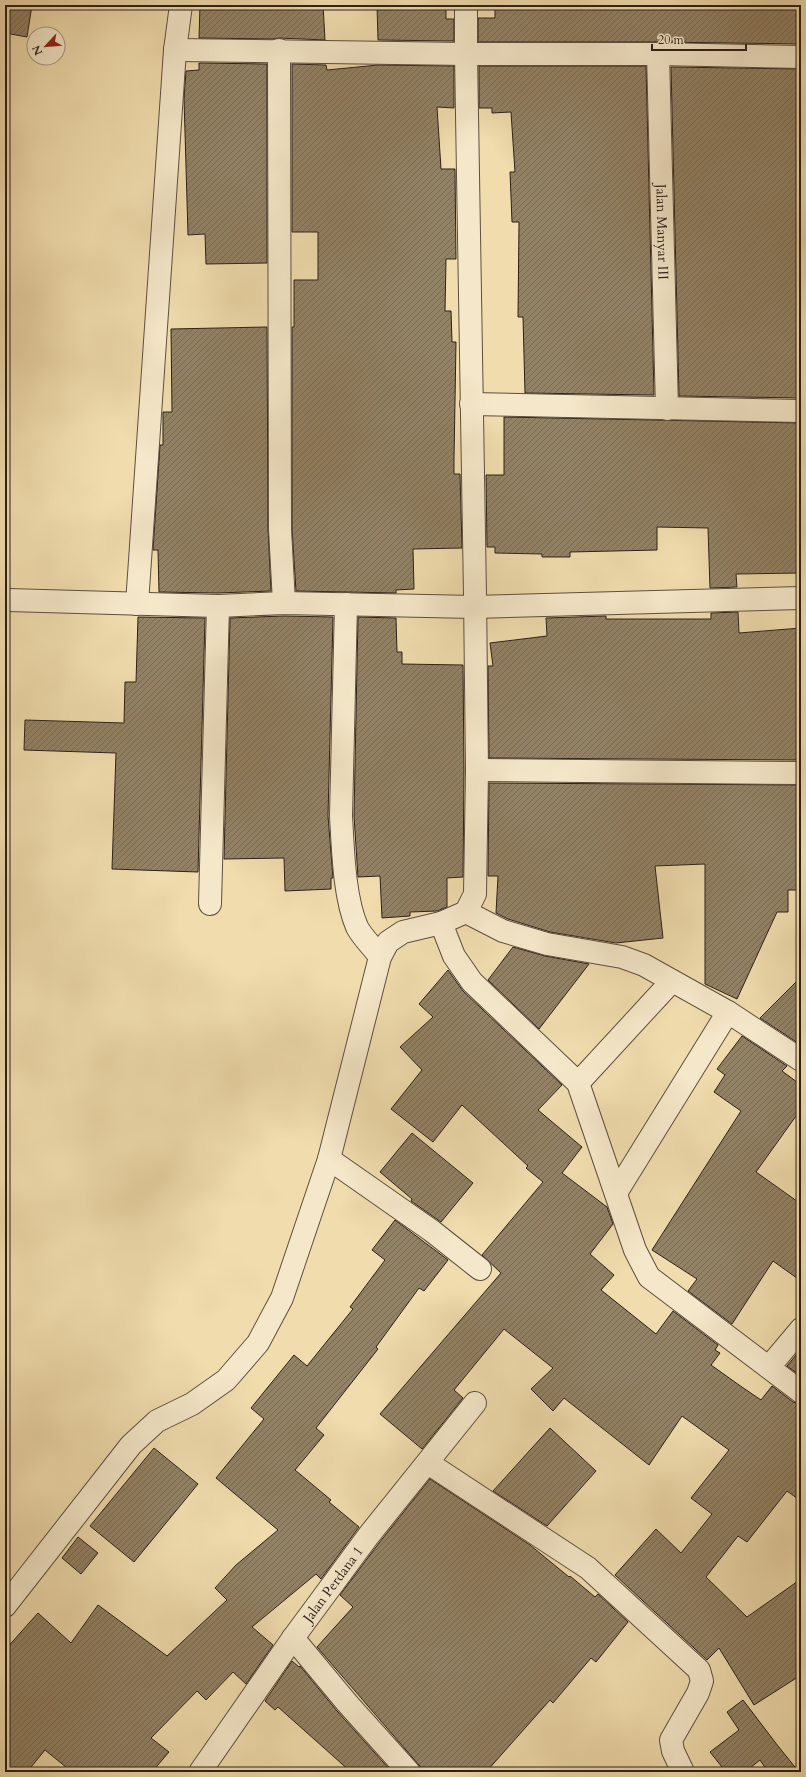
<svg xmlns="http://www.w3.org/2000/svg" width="806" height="1777" font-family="Cardo,serif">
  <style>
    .building { fill: url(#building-hatch); stroke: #2c201a }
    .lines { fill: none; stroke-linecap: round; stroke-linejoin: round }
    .minor-casing { stroke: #5d4f3f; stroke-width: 24 }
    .minor { stroke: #f5e8ca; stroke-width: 22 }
    .labels { text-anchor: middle; stroke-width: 3; stroke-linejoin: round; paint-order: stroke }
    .street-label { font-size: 14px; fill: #2c201a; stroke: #f5e8ca }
  </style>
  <defs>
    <pattern id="building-hatch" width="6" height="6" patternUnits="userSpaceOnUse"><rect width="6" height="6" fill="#928266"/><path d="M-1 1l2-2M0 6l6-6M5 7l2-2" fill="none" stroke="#776a53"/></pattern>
  </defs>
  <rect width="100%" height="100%" fill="#f0dcad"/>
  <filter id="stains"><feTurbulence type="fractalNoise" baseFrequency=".005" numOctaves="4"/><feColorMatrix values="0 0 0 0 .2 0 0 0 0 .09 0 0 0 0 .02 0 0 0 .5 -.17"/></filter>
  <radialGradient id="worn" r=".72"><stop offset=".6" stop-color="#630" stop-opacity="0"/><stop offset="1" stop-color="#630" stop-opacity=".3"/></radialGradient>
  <!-- building -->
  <g class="building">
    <path d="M 5,5 L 32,5 L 27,37 L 5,33 Z"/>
    <path d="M 200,5 L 269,5 L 268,8 L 323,5 L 325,40 L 279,38 L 274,39 L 199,38 Z"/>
    <path d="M 377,5 L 446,5 L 446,19 L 454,19 L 454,41 L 378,40 Z"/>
    <path d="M 495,5 L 801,5 L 801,44 L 658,42 L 478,42 L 478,18 L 495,18 Z"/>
    <path d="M 199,63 L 267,64 L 267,263 L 206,264 L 205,234 L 188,235 L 184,98 L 186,71 L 199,70 Z"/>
    <path d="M 292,64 L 326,65 L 327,70 L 378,65 L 454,66 L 454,108 L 437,107 L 441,169 L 455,169 L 456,259 L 446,259 L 445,311 L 451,311 L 452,342 L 456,342 L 454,459 L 454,474 L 460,474 L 462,548 L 413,549 L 414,589 L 396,590 L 396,593 L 296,591 L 292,529 L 292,327 L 294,327 L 294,280 L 318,280 L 318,232 L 292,232 Z"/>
    <path d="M 479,66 L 646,66 L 654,395 L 525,393 L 523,317 L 518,317 L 519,222 L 512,222 L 510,172 L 515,172 L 511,112 L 492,113 L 492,108 L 479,108 Z"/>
    <path d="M 671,67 L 801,69 L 801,398 L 679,396 Z"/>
    <path d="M 267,327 L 268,529 L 271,591 L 218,593 L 159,592 L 158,550 L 153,550 L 160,445 L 163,445 L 163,412 L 172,412 L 171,329 Z"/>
    <path d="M 504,417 L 801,423 L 801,573 L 736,574 L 737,587 L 710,588 L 708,528 L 657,527 L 657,550 L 570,552 L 570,557 L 542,557 L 542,554 L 495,553 L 495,547 L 487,547 L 486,475 L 504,475 Z"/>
    <path d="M 738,612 L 739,633 L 801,628 L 801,760 L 489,758 L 488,666 L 493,666 L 490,643 L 547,636 L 546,618 L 606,616 L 606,619 L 711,619 L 711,613 Z"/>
    <path d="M 284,616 L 333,617 L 328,816 L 333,878 L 331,878 L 331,889 L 285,891 L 284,858 L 224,859 L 230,618 Z"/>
    <path d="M 138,617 L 205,618 L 198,872 L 112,869 L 116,753 L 24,750 L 25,720 L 124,723 L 125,682 L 136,682 Z"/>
    <path d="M 358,617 L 396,618 L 397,652 L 402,652 L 402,664 L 463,665 L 464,770 L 463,877 L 447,878 L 447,907 L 437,911 L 410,912 L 410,916 L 382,918 L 380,876 L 358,877 L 354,816 Z"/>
    <path d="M 489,783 L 801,785 L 801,890 L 788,890 L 788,912 L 777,912 L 737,999 L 705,984 L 705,864 L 655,866 L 663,938 L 616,943 L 550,932 L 508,919 L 496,913 L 498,876 L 488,876 Z"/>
    <path d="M 513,947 L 545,956 L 589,964 L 539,1029 L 488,980 Z"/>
    <path d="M 448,970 L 463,991 L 562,1085 L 538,1110 L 582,1147 L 562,1173 L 607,1207 L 613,1224 L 590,1254 L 614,1275 L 601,1290 L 656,1334 L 673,1311 L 718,1345 L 715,1350 L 720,1353 L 711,1365 L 739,1385 L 761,1400 L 772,1386 L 793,1402 L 801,1404 L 801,1501 L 787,1491 L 747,1542 L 738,1536 L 706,1577 L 747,1617 L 801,1579 L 801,1675 L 754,1705 L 719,1648 L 707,1660 L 615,1575 L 656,1529 L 681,1553 L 712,1514 L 691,1498 L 729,1450 L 682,1416 L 649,1465 L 564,1398 L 553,1411 L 531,1389 L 553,1368 L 504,1329 L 454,1390 L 463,1398 L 422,1449 L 380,1414 L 501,1273 L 482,1255 L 543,1182 L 526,1168 L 528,1166 L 462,1105 L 433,1142 L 391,1109 L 422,1070 L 400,1047 L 433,1017 L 419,1004 Z"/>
    <path d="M 801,977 L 801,1045 L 760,1018 Z"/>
    <path d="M 742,1036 L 787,1066 L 782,1071 L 801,1085 L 801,1109 L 756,1172 L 801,1204 L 801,1281 L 773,1261 L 732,1324 L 688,1291 L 697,1279 L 652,1250 L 741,1111 L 714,1092 L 725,1075 L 717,1069 Z"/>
    <path d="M 412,1133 L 473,1183 L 441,1222 L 411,1201 L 412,1199 L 380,1172 Z"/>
    <path d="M 395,1220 L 448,1260 L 424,1291 L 419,1288 L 376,1347 L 378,1349 L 316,1428 L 324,1435 L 295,1470 L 331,1500 L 329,1502 L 359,1527 L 321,1579 L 316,1574 L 252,1627 L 273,1645 L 246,1684 L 233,1672 L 206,1700 L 197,1691 L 151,1738 L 169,1752 L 152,1772 L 72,1772 L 45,1750 L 27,1772 L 5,1772 L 5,1650 L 38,1613 L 71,1643 L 98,1605 L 167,1656 L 227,1600 L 215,1588 L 236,1565 L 278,1530 L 216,1478 L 264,1419 L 251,1408 L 294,1355 L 307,1366 L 353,1309 L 350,1307 L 385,1260 L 372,1250 Z"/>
    <path d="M 801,1349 L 801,1376 L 787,1366 Z"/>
    <path d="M 550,1428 L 596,1471 L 547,1526 L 493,1491 Z"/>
    <path d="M 154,1448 L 198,1484 L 134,1562 L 90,1526 Z"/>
    <path d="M 430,1479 L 530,1545 L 569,1577 L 570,1576 L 595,1597 L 598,1594 L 628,1622 L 596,1662 L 591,1658 L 553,1703 L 550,1700 L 486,1772 L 425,1772 L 317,1647 L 353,1607 L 340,1595 L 379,1543 Z"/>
    <path d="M 78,1537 L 98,1553 L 81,1574 L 62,1558 Z"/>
    <path d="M 292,1661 L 299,1667 L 300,1666 L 337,1711 L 392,1772 L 351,1772 L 278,1707 L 275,1710 L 265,1701 Z"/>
    <path d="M 743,1700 L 778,1746 L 799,1772 L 768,1772 L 760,1760 L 745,1772 L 726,1772 L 710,1752 L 739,1730 L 727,1712 Z"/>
  </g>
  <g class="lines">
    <!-- minor casing -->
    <g class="minor-casing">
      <g id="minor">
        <path d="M 175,50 L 466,54 L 658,54 L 801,57"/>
        <path d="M 279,50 L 280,529 L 284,603"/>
        <path id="s1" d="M 658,54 L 667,409"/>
        <path d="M 471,404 L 801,411"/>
        <path d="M 8,600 L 218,606 L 284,603 L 474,607 L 801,598"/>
        <path d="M 137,604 L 175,50 L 181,5"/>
        <path d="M 346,604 L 341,816 C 343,849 344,897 357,927 C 362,937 373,947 380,957"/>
        <path d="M 477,770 L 801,773"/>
        <path d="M 210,904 L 218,606"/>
        <path d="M 466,912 L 503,931 L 547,944 L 622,957 L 644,965 L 728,1012 L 801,1060"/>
        <path d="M 441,923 L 454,956 L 472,982 L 578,1083 L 635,1250 L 649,1277 L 801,1392"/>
        <path d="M 578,1083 L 672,981"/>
        <path d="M 329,1159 L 432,1231 L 480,1269"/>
        <path d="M 616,1193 L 728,1012"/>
        <path d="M 769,1367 L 801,1329"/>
        <path d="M 428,1463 L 588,1568 L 699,1670 L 702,1681 L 698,1693 L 671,1740 L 673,1751 L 683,1772"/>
        <path d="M 5,1606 L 131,1445 L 157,1421 L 192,1404 L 226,1380 L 258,1343 L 282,1298 L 329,1159 L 380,957 L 388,942 L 403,932 L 441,923 L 466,912 L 475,894 L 477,770 L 475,595 L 466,54 L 466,5"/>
        <path d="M 293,1638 L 347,1703 L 409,1772"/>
        <path id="s2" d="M 200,1772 L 293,1638 L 369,1535 L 475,1403"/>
      </g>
    </g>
    <!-- minor -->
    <use href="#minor" class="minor"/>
  </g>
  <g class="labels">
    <!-- street labels -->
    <g class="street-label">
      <text dy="5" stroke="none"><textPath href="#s1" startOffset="178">Jalan Manyar III</textPath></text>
      <text dy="5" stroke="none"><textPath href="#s2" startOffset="230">Jalan Perdana 1</textPath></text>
    </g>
  </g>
  <!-- margin -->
  <rect width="806" height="1777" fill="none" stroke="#f0dcad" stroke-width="20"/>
  <rect x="6" y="6" width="794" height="1765" fill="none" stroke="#2c201a" stroke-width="2"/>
  <rect x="10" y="10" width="786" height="1757" fill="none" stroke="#2c201a"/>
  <!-- north arrow -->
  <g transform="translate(46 46) rotate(244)"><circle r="19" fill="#f5e8ca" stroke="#a59884"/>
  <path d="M0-3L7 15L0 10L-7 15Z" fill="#8f2418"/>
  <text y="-6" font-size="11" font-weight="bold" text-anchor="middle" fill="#2c201a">N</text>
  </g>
  <!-- scale -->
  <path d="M652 44v6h94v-6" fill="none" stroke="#2c201a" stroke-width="2"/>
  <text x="658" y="44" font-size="12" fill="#2c201a" stroke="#f5e8ca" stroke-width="3" paint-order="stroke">20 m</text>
  <rect width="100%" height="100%" filter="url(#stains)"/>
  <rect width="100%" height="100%" fill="url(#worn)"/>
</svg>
